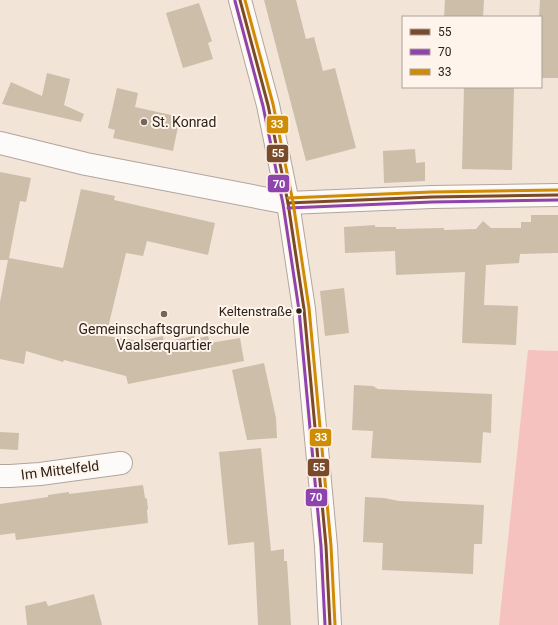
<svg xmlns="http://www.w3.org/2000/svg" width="558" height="625" font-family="Roboto,sans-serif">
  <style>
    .green { fill: #f5c2bf }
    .building { fill: #ccbea9 }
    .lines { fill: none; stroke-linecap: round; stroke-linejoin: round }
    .minor-casing { stroke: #b0a59c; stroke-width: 24 }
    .minor { stroke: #fdfbf9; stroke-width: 22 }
    .bus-1-casing { stroke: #fff4eb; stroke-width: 6 }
    .bus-2-casing { stroke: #fff4eb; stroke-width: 6 }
    .bus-3-casing { stroke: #fff4eb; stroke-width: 6 }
    .bus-1 { stroke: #7a4b2a; stroke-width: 3 }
    .bus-2 { stroke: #8e44ad; stroke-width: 3 }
    .bus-3 { stroke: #cf8c05; stroke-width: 3 }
    .poi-dot { fill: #72675d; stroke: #fff4eb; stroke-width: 1.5 }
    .bus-dot { fill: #2d231b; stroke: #fff4eb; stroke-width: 1.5 }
    .labels { text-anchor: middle; stroke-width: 4; stroke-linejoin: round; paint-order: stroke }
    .bus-label { font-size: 13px; fill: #2d231b; stroke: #fff4eb; text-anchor: end }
    .poi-label { font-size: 14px; fill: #2d231b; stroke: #fff4eb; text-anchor: start }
    .street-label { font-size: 14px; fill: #2d231b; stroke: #fff4eb }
    .line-badge { stroke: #fff4eb; stroke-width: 1.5 }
    .badge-label { font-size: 11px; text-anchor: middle; font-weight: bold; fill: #fff }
  </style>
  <rect width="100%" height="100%" fill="#f3e4d8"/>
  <!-- green -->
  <path class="green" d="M 528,350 L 558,351 L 558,625 L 499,625 Z"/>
  <!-- building -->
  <g class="building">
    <path d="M 264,0 L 296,0 L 306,39 L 314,37 L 323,71 L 335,68 L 356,148 L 306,161 Z"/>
    <path d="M 445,0 L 484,0 L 483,17 L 444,17 Z"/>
    <path d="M 540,0 L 558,0 L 558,78 L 541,78 L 541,17 L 539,17 Z"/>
    <path d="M 199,3 L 212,41 L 208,43 L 213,59 L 183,68 L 166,13 Z"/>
    <path d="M 47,73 L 70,79 L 64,105 L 84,114 L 81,122 L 2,104 L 11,82 L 42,96 Z"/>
    <path d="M 464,87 L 514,87 L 512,170 L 462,169 Z"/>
    <path d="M 117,88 L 138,93 L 135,107 L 180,117 L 173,151 L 113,138 L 115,130 L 108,128 Z"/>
    <path d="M 415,149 L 416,163 L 425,162 L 425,181 L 384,183 L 383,151 Z"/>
    <path d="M 0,172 L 31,178 L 26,202 L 20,201 L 9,258 L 63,268 L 81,189 L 115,196 L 114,200 L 215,223 L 208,255 L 147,241 L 143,256 L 126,253 L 106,336 L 140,341 L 163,336 L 164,342 L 194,336 L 195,339 L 208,336 L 210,343 L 240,338 L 244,361 L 128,384 L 126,376 L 64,360 L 63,362 L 26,351 L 24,364 L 0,359 L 0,302 L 8,260 L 0,260 Z"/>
    <path d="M 531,215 L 558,215 L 558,253 L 520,254 L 519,263 L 486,265 L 484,305 L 518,306 L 516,345 L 462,343 L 465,272 L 396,275 L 395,251 L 345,253 L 344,227 L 375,225 L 375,227 L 396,227 L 396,229 L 444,228 L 444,230 L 476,229 L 483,221 L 491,228 L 521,228 L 521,222 L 531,222 Z"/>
    <path d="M 344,288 L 349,333 L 325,336 L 320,291 Z"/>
    <path d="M 264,363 L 276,418 L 277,438 L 247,440 L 232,370 Z"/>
    <path d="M 354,385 L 373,386 L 378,389 L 492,394 L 491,433 L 483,432 L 481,463 L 371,458 L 373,431 L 352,430 Z"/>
    <path d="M 0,432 L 19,433 L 18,450 L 0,449 Z"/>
    <path d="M 261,448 L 271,551 L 284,549 L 284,561 L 287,561 L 291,625 L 258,625 L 254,542 L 228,545 L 219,452 Z"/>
    <path d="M 143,485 L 145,498 L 147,499 L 148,509 L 147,510 L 148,523 L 16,540 L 15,533 L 0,535 L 0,504 L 48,497 L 48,495 L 69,492 L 69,494 Z"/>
    <path d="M 365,497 L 384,498 L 399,501 L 484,505 L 482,544 L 474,544 L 473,574 L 382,570 L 383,543 L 363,542 Z"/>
    <path d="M 94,594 L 102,625 L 27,625 L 25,606 L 46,601 L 48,606 Z"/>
  </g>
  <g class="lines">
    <!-- minor casing -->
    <g class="minor-casing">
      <g id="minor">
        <path d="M 240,0 L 268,105 L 288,203 L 304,309 L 326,546 L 330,625"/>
        <path d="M 0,143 L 86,164 L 288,203 L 432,197 L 558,195"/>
        <path d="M 0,476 L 10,476 L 40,474 L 121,463"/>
      </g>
    </g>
    <!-- minor -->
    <use href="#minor" class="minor"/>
    <!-- bus-1 casing -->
    <g class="bus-1-casing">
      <g id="bus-1">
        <path d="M 240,0 L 268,105 L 288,203 L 304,309 L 326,546 L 330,625"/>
        <path d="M 288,203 L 432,197 L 558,195"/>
      </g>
    </g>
    <!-- bus-2 casing -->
    <g class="bus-2-casing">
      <g id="bus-2">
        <path d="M 235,1 L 263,106 L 283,204 L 299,310 L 321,546 L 325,625"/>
        <path d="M 288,208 L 432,202 L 558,200"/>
      </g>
    </g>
    <!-- bus-3 casing -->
    <g class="bus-3-casing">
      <g id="bus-3">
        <path d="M 245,0 L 273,104 L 293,202 L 309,308 L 331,546 L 335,625"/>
        <path d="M 288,198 L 432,192 L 558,190"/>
      </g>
    </g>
    <!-- bus-1 -->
    <use href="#bus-1" class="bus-1"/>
    <!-- bus-2 -->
    <use href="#bus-2" class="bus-2"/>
    <!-- bus-3 -->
    <use href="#bus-3" class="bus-3"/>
  </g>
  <!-- markers -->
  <g class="poi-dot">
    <circle cx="144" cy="122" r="4"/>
    <circle cx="164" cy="314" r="4"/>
  </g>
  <circle class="bus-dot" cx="299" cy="311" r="3.5"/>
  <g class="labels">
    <!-- bus labels -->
    <g class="bus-label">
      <text x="292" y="316">Keltenstraße</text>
    </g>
    <!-- poi labels -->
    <g class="poi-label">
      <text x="152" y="127">St. Konrad</text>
      <text x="164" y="334" text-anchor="middle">Gemeinschaftsgrundschule<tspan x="164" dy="16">Vaalserquartier</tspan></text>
    </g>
    <!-- street labels -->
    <g class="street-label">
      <text transform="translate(60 470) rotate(-7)" y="5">Im Mittelfeld</text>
    </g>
  </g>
  <g class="line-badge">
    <rect x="266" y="115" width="23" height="19" rx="4" fill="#cf8c05"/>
    <rect x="266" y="144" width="23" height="19" rx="4" fill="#7a4b2a"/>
    <rect x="267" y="174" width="23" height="19" rx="4" fill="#8e44ad"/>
    <rect x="309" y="428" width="23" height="19" rx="4" fill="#cf8c05"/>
    <rect x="307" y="458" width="23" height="19" rx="4" fill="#7a4b2a"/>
    <rect x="305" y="488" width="23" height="19" rx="4" fill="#8e44ad"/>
  </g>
  <g class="badge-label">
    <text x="277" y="128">33</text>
    <text x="278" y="157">55</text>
    <text x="279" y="188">70</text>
    <text x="321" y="441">33</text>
    <text x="319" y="471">55</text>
    <text x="316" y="501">70</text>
  </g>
  <!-- legend -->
  <rect x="402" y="16" width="140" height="72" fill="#fff4eb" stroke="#aba098"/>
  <rect x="410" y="29" width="20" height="6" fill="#7a4b2a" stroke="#aba098"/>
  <text x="438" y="36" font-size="12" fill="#2d231b">55</text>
  <rect x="410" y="49" width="20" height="6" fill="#8e44ad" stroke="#aba098"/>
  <text x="438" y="56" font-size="12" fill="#2d231b">70</text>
  <rect x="410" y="69" width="20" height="6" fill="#cf8c05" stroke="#aba098"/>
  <text x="438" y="76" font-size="12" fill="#2d231b">33</text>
</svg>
